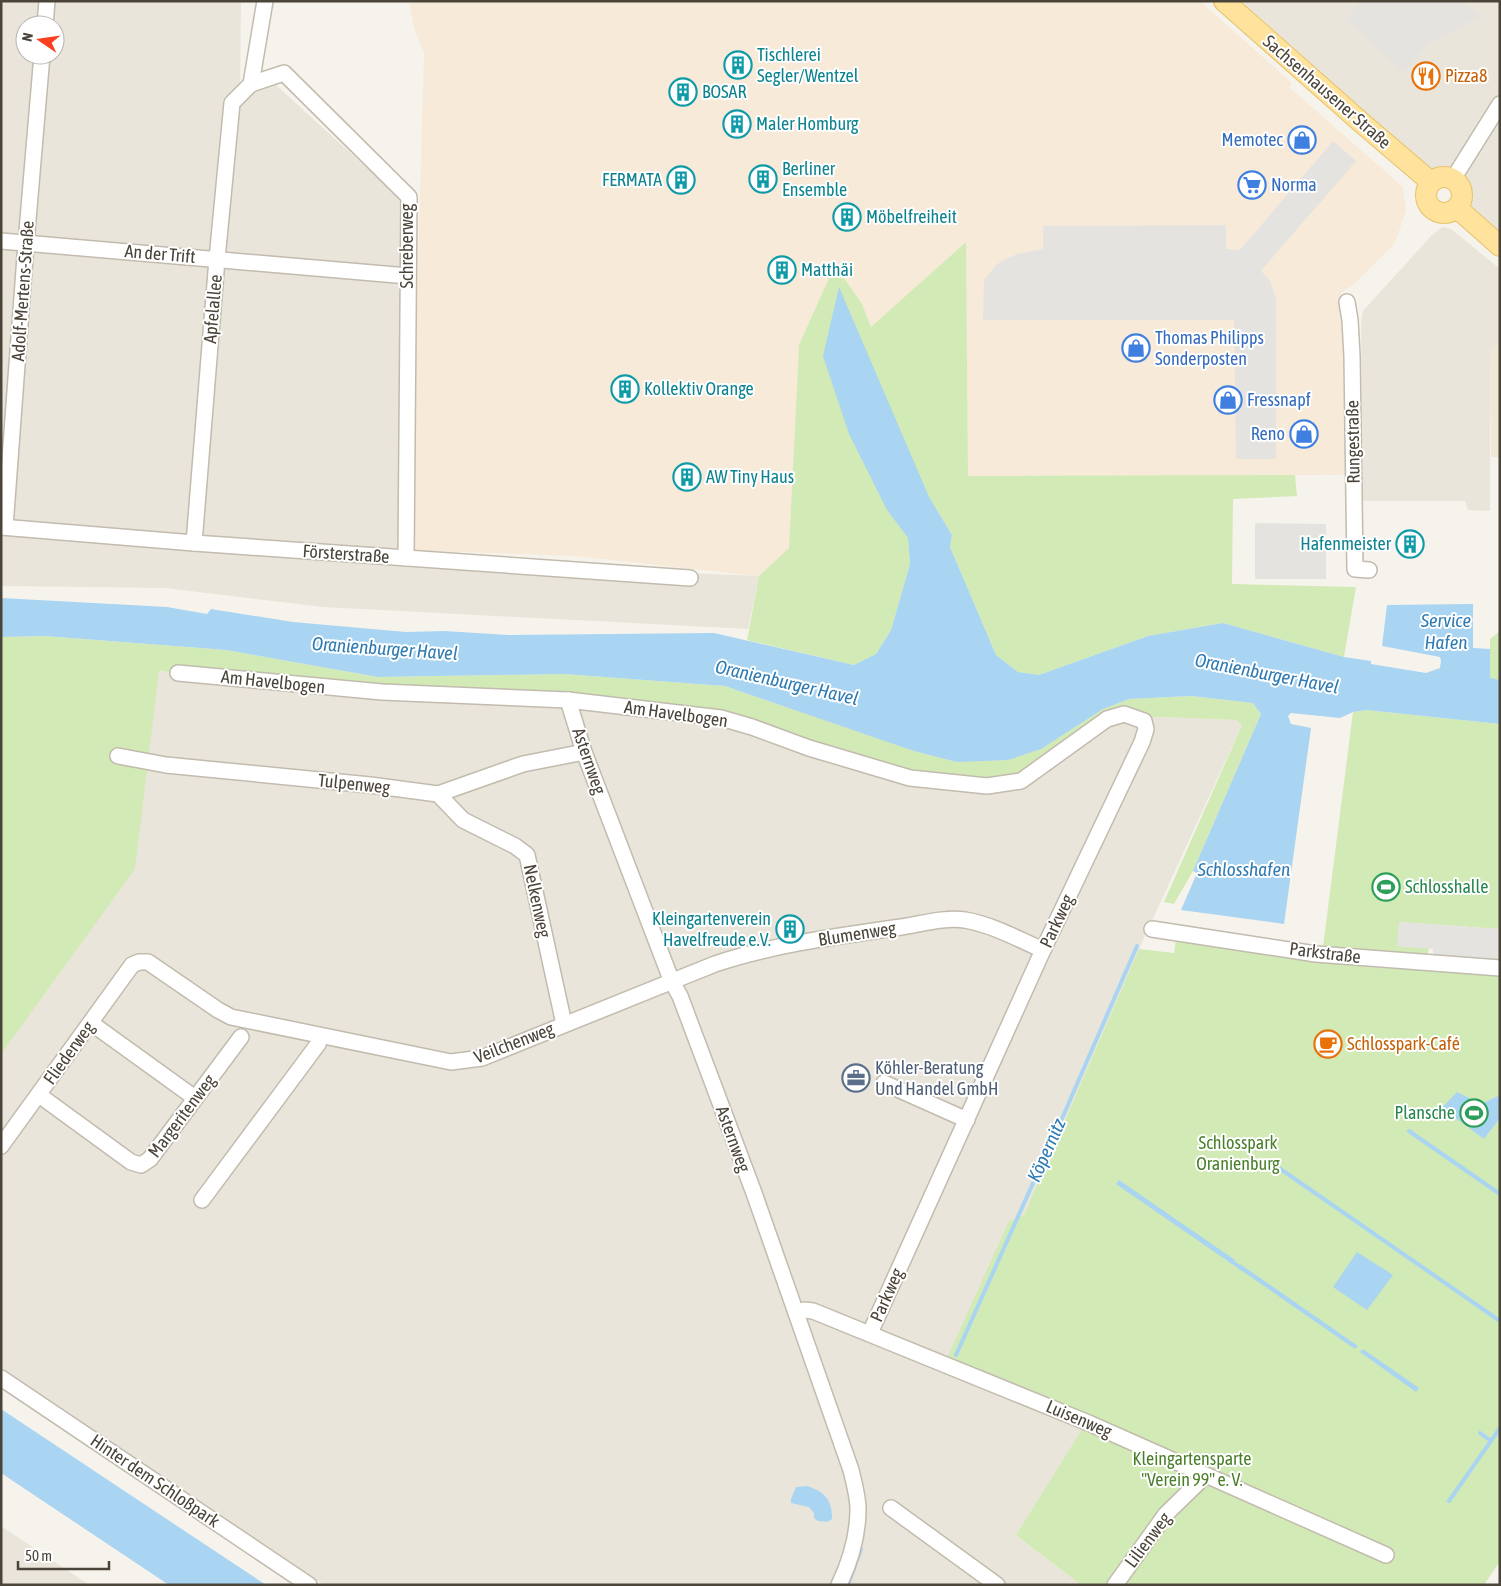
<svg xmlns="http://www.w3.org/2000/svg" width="1501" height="1586" font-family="'Asap Condensed',sans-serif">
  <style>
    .residential { fill: #eae5da; fill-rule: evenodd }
    .commercial { fill: #f7ead8 }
    .education { fill: #efe8d6 }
    .green { fill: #d2eab5 }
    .parking { fill: #e5e3e0 }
    .water { fill: #a9d4f2 }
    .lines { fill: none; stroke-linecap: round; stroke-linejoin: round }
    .stream { stroke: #a9d4f2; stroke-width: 4 }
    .minor-casing { stroke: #c2bbae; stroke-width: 18 }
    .major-casing { stroke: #e6c16a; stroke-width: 22 }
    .minor { stroke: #fff; stroke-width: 15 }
    .major { stroke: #ffe39c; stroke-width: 20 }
    .labels { text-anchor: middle; stroke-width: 4; stroke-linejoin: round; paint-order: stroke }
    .culture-label { font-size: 18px; fill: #0d838f; stroke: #fff; text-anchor: start }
    .food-label { font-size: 18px; fill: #c56008; stroke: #fff; text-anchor: start }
    .street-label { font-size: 18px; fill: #4b4439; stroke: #fff }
    .shop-label { font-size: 18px; fill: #366cbe; stroke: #fff; text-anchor: start }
    .leisure-label { font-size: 18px; fill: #27864d; stroke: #fff; text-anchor: start }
    .service-label { font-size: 18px; fill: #4e5e75; stroke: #fff; text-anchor: start }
    .park-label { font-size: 18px; fill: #4a7f2a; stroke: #fff }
    .water-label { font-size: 19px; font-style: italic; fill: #2e7ab2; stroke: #fff }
  </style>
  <rect width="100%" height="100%" fill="#f6f3ec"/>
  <!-- residential -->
  <g class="residential">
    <path d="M 1,1 L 241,1 L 240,98 L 276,85 L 404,202 L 401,282 L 402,561 L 759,576 L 748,629 L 323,607 L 165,588 L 1,586 ZM 25,25 L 55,25 L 55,55 L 25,55 Z"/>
    <path d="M 1241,1 L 1500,1 L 1500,232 L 1351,100 Z"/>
    <path d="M 1442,227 L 1451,229 L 1500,269 L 1500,339 L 1490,353 L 1490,511 L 1468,510 L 1465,501 L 1363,501 L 1361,324 L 1363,311 L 1433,234 Z"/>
    <path d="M 138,669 L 281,684 L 1107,719 L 1162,717 L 1236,720 L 1242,725 L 1139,949 L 1024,1215 L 1009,1221 L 1085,1424 L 1016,1535 L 1081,1585 L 324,1585 L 1,1368 L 1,733 Z"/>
    <path d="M 1,1526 L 89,1585 L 1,1585 Z"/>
  </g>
  <!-- commercial -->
  <path class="commercial" d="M 409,1 L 1200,1 L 1292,83 L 1289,87 L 1403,187 L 1406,210 L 1395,243 L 1353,285 L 1341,293 L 1346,475 L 968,476 L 966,242 L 871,328 L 862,304 L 799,345 L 789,548 L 759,576 L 574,556 L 410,550 L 424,53 L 414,28 Z"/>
  <!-- education -->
  <path class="education" d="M 1500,339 L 1500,457 L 1491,457 L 1490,353 Z"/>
  <!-- green -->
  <g class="green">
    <path d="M 966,242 L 968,476 L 1295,475 L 1297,496 L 1233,499 L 1232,584 L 1356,587 L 1344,657 L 1223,623 L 1148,636 L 1039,675 L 1018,672 L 996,655 L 950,547 L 952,535 L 929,497 L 887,510 L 908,537 L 910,564 L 891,630 L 876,654 L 854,665 L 747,640 L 759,576 L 789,548 L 799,345 L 835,265 L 862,304 L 871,327 Z"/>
    <path d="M 1500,631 L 1500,680 L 1490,679 L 1490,639 Z"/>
    <path d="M 45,636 L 226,650 L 378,677 L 564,674 L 725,686 L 914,751 L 957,762 L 1008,760 L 1041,749 L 1103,709 L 1129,699 L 1191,696 L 1253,703 L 1261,714 L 1193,871 L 1174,904 L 1164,902 L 1242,725 L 1236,720 L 1162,717 L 1138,718 L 1124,714 L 1021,781 L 910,778 L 721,718 L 281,684 L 159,671 L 135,869 L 1,1054 L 1,637 Z"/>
    <path d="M 1366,710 L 1500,724 L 1500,929 L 1399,922 L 1398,946 L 1429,948 L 1427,957 L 1323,947 L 1353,712 Z"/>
    <path d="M 1176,940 L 1368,967 L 1500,975 L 1500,1095 L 1481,1104 L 1484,1139 L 1500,1118 L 1500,1561 L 1484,1585 L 1081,1585 L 1016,1535 L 1085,1424 L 943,1367 L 1009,1221 L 1024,1215 L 1139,949 L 1174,953 Z"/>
  </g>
  <!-- parking -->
  <g class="parking">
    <path d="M 1361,1 L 1462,1 L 1480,16 L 1428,43 L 1404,72 L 1346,19 Z"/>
    <path d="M 1333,141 L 1356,161 L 1261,271 L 1270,280 L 1276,299 L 1276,459 L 1236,459 L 1234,320 L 983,320 L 984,280 L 997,264 L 1017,254 L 1043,249 L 1043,226 L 1226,225 L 1226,249 L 1240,250 Z"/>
    <path d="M 1255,523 L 1326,524 L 1326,579 L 1255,579 Z"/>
    <path d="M 1399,922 L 1500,929 L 1500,968 L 1433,964 L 1433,949 L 1397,946 Z"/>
  </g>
  <!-- water -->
  <g class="water">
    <path d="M 839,287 L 929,497 L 952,535 L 950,547 L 996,655 L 1018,672 L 1039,675 L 1148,636 L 1223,623 L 1344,657 L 1371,661 L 1371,664 L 1426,673 L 1440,668 L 1441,661 L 1440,657 L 1382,646 L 1387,605 L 1473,604 L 1473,648 L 1490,649 L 1490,678 L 1500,680 L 1500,724 L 1366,710 L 1353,712 L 1340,718 L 1291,713 L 1288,716 L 1291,724 L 1311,728 L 1284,924 L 1181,910 L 1197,873 L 1193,871 L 1261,714 L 1253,703 L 1191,696 L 1129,699 L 1103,709 L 1041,749 L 1008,760 L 957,762 L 914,751 L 725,686 L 564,674 L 378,677 L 226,650 L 45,636 L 1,637 L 1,598 L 167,607 L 207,614 L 211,609 L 293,622 L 406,632 L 444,631 L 509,635 L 714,633 L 854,665 L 876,654 L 891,630 L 910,564 L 908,538 L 887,510 L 849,434 L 823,356 Z"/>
    <path d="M 1457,1092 L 1481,1104 L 1500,1095 L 1500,1118 L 1484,1139 L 1442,1108 Z"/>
    <path d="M 1119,1180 L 1235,1260 L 1232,1264 L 1116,1184 Z"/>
    <path d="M 1357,1252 L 1393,1275 L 1367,1310 L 1333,1287 Z"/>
    <path d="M 1240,1264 L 1358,1346 L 1355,1349 L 1238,1268 Z"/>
    <path d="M 1363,1349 L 1419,1388 L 1416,1392 L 1360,1352 Z"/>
    <path d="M 1,1409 L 266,1585 L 169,1585 L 1,1473 Z"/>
    <path d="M 806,1486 C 823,1490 833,1500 832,1519 L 827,1522 L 818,1521 L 814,1518 L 814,1513 L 809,1507 L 791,1503 L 791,1499 L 796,1487 Z"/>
  </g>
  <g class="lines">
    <!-- stream -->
    <g class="stream">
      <path d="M 1409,1131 L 1500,1194"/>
      <path d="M 1279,1168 L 1500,1321"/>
      <path d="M 1230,1260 L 1242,1269"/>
      <path d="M 956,1355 L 1064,1114 L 1137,946"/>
      <path d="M 1480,1433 L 1491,1441"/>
      <path d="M 1449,1501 L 1500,1428"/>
      <path d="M 848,1585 L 861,1549"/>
    </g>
    <!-- minor casing -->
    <g class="minor-casing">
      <g id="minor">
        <path d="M 265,1 L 251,84 L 284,73 L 409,197 L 406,558"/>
        <path d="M 45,25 L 47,1"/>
        <path d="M 1453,179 L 1500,104"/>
        <path d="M 1,241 L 408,276"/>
        <path d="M 1347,302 L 1350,320 L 1352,356 L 1355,569 L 1369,570"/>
        <path d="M 1,527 L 194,543 L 690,578"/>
        <path d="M 5,527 L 26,243 L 42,55"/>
        <path d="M 194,543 L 217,259 L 232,103 L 251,84"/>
        <path d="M 178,673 L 382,692 L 568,700 L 721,718 L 752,727 L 809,748 L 910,778 L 987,786 L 1021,781 L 1107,719 L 1124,714 L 1144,721 L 1146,729 L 1142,742 L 1043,950 L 870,1333"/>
        <path d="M 568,700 L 584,752 L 672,982 L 680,996 L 754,1193 L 851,1470 C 854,1483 858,1496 858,1509 C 858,1534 850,1562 839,1585"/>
        <path d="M 118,756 L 166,765 L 370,785 L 438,794 L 523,764 L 584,752"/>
        <path d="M 438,794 L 463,820 L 515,846 L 527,855 L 564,1024"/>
        <path d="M 1152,929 L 1316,954 L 1500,968"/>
        <path d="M 91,1023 L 195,1098"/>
        <path d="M 884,1083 L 967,1120"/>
        <path d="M 39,1095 L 131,1162 L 141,1165 L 150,1159 L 241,1037"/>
        <path d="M 1,1146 L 132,965 L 139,962 L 148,962 L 218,1010 L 231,1017 L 451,1062 L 482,1058 L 715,964 C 775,944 839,936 901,927 C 921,924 945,917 965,920 C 993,925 1018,939 1043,950"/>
        <path d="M 202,1200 L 318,1044 L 321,1036"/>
        <path d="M 796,1313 L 804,1310 L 813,1311 L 1091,1424 L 1386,1555"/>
        <path d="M 1,1378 L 309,1585"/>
        <path d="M 891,1508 L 997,1585"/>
        <path d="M 1115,1585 L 1166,1514 L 1205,1476"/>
      </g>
    </g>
    <!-- major casing -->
    <g class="major-casing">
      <g id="major">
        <path d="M 1224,1 L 1363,124 L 1431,182"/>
        <circle cx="1444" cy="195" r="18"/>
        <path d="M 1457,208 L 1500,246"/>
      </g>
    </g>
    <!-- minor -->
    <use href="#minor" class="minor"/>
    <!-- major -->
    <use href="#major" class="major"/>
  </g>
  <!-- icons -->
  <defs>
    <g id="building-ring" transform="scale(1.4375)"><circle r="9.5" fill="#fff" stroke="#0f9aa8" stroke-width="1.5"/><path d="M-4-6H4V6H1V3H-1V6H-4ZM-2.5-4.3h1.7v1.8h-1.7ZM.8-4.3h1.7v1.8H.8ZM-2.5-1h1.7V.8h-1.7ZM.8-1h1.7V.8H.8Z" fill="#0f9aa8"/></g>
    <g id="restaurant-ring" transform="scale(1.4375)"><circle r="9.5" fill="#fff" stroke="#e8710a" stroke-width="1.5"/><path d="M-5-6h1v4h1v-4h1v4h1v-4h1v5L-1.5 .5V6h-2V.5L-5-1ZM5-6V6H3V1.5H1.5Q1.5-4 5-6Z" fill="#e8710a"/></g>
    <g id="shop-ring" transform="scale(1.4375)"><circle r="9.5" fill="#fff" stroke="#3f7fe0" stroke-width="1.5"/><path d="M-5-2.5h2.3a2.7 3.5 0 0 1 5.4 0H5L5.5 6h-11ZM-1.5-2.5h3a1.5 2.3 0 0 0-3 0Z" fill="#3f7fe0"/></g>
    <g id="supermarket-ring" transform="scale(1.4375)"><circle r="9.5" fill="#fff" stroke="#3f7fe0" stroke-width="1.5"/><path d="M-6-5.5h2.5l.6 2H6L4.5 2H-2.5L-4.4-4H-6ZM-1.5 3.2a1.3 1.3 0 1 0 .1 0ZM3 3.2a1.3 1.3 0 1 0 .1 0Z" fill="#3f7fe0"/></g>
    <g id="stadium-ring" transform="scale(1.4375)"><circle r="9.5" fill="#fff" stroke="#2e9e5b" stroke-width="1.5"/><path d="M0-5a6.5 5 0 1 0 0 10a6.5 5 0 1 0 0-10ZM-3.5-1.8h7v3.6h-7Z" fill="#2e9e5b"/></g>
    <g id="cafe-ring" transform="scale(1.4375)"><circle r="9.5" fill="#fff" stroke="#e8710a" stroke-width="1.5"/><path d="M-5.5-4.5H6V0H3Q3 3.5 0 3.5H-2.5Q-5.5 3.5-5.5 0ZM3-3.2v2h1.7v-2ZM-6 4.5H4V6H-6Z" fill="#e8710a"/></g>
    <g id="office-ring" transform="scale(1.4375)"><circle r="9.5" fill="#fff" stroke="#5c6f8a" stroke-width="1.5"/><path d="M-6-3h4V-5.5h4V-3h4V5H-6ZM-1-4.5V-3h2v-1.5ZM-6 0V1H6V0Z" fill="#5c6f8a"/></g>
  </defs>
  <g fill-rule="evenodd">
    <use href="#building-ring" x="738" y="65"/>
    <use href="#restaurant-ring" x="1426" y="76"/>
    <use href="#building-ring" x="683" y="92"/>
    <use href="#building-ring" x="737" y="124"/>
    <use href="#shop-ring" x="1302" y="140"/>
    <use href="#building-ring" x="763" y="179"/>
    <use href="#building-ring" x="681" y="180"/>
    <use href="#supermarket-ring" x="1252" y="185"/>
    <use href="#building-ring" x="847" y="217"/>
    <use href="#building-ring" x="782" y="270"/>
    <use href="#shop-ring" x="1136" y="348"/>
    <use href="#building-ring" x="625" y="389"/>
    <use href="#shop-ring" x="1228" y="400"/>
    <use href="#shop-ring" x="1304" y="434"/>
    <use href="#building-ring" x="687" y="477"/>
    <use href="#building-ring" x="1410" y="544"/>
    <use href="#stadium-ring" x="1386" y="887"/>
    <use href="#building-ring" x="790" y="929"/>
    <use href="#cafe-ring" x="1328" y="1044"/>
    <use href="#office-ring" x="856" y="1078"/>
    <use href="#stadium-ring" x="1474" y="1113"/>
  </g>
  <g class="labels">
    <!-- culture labels -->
    <g class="culture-label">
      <text x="757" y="61">Tischlerei<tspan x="757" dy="21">Segler/Wentzel</tspan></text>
      <text x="702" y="98">BOSAR</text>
      <text x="756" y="130">Maler Homburg</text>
      <text x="782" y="175">Berliner<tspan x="782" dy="21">Ensemble</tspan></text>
      <text x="662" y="186" text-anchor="end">FERMATA</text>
      <text x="866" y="223">Möbelfreiheit</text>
      <text x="801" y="276">Matthäi</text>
      <text x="644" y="395">Kollektiv Orange</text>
      <text x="706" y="483">AW Tiny Haus</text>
      <text x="1391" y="550" text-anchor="end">Hafenmeister</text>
      <text x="771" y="925" text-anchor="end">Kleingartenverein<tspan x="771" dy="21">Havelfreude e.V.</tspan></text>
    </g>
    <!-- food labels -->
    <g class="food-label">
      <text x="1445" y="82">Pizza8</text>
      <text x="1347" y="1050">Schlosspark-Café</text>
    </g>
    <!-- street labels -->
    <g class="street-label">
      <text transform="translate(1327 92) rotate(41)" y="6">Sachsenhausener Straße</text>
      <text transform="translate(407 246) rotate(-90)" y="6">Schreberweg</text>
      <text transform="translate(160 254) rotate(5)" y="6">An der Trift</text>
      <text transform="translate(23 291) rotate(-86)" y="6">Adolf-Mertens-Straße</text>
      <text transform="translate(213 309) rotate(-85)" y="6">Apfelallee</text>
      <text transform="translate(1353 442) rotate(-91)" y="6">Rungestraße</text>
      <text transform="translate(346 554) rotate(4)" y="6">Försterstraße</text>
      <text transform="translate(273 682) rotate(6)" y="6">Am Havelbogen</text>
      <text transform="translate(676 714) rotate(8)" y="6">Am Havelbogen</text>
      <text transform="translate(589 761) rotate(71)" y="6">Asternweg</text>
      <text transform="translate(354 784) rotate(6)" y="6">Tulpenweg</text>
      <text transform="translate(537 901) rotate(78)" y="6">Nelkenweg</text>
      <text transform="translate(1057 921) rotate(-65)" y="6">Parkweg</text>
      <text transform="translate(857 934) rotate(-9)" y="6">Blumenweg</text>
      <text transform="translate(1325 953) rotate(7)" y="6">Parkstraße</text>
      <text transform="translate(514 1043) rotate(-21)" y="6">Veilchenweg</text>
      <text transform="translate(69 1053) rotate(-54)" y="6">Fliederweg</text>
      <text transform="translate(182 1116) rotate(-53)" y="6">Margeritenweg</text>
      <text transform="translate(733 1139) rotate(70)" y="6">Asternweg</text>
      <text transform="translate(887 1295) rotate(-66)" y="6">Parkweg</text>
      <text transform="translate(1079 1419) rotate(23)" y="6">Luisenweg</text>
      <text transform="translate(155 1481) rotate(34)" y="6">Hinter dem Schloßpark</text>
      <text transform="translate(1148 1540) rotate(-53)" y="6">Lilienweg</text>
    </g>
    <!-- shop labels -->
    <g class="shop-label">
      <text x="1283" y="146" text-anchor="end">Memotec</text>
      <text x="1271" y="191">Norma</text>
      <text x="1155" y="344">Thomas Philipps<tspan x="1155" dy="21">Sonderposten</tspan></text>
      <text x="1247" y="406">Fressnapf</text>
      <text x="1285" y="440" text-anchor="end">Reno</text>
    </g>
    <!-- leisure labels -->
    <g class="leisure-label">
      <text x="1405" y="893">Schlosshalle</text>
      <text x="1455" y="1119" text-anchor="end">Plansche</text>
    </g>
    <!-- service labels -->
    <g class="service-label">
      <text x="875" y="1074">Köhler-Beratung<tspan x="875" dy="21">Und Handel GmbH</tspan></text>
    </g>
    <!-- park labels -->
    <g class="park-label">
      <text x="1238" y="1149">Schlosspark<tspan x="1238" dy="21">Oranienburg</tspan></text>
      <text x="1192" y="1465">Kleingartensparte<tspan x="1192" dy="21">"Verein 99" e. V.</tspan></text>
    </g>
    <!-- water labels -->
    <g class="water-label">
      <text x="1446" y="627">Service<tspan x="1446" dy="22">Hafen</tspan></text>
      <text transform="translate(385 648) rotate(4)" y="7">Oranienburger Havel</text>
      <text transform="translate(1267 673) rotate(11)" y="7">Oranienburger Havel</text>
      <text transform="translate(787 682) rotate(13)" y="7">Oranienburger Havel</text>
      <text x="1244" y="876">Schlosshafen</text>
      <text transform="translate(1046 1150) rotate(-66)" y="7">Köpernitz</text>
    </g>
  </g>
  <!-- border -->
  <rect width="1501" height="1586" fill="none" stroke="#4b4439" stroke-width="5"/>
  <!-- north arrow -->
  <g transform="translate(40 40) rotate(283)"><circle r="24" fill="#ffffff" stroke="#b7b4b0"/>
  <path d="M0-4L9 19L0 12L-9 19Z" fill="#fc3f1d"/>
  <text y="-8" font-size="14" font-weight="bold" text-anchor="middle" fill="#4b4439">N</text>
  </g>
  <!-- scale -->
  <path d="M18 1561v8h91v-8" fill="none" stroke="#4b4439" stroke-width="2.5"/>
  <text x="25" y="1561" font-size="15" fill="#4b4439" stroke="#ffffff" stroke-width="4" paint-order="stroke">50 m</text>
</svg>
